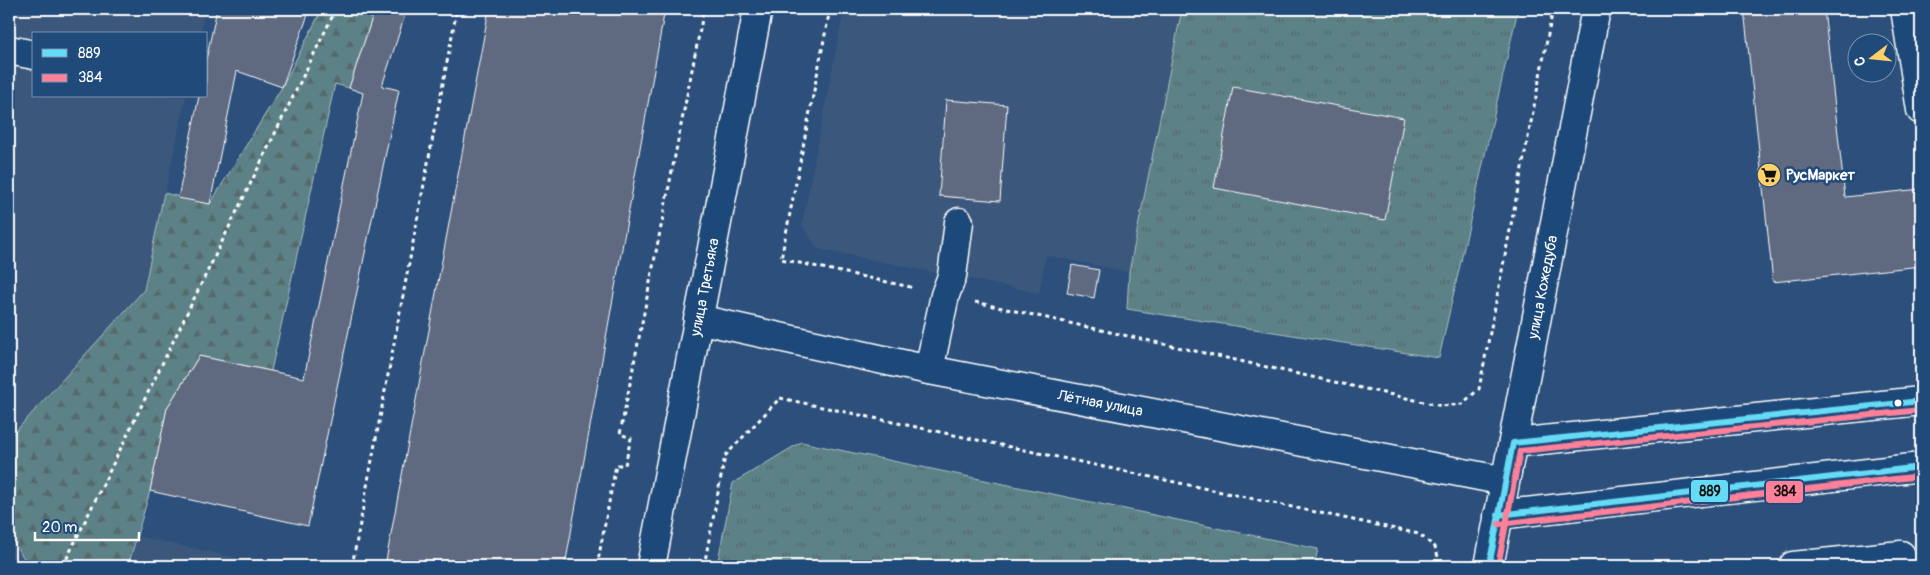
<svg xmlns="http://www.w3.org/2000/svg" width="1930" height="575" font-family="Pangolin,sans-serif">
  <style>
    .built { fill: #3b587c }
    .grass { fill: url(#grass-tufts); stroke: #aec0c2 }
    .forest { fill: url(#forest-firs); stroke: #aec0c2 }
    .building { fill: #5f6a80; stroke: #fff }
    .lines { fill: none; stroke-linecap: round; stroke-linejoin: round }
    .minor-casing { stroke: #fff; stroke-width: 31 }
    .path { stroke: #fff; stroke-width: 3; stroke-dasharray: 4 4; stroke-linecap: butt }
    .minor { stroke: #1f4a7a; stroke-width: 28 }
    .bus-1-casing { stroke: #1f4a7a; stroke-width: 10 }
    .bus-2-casing { stroke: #1f4a7a; stroke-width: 10 }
    .bus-1 { stroke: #66dbf5; stroke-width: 6 }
    .bus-2 { stroke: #ff8098; stroke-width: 6 }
    .bus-dot { fill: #fff; stroke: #1f4a7a; stroke-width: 2 }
    .labels { text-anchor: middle; stroke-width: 5; stroke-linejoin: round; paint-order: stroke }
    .poi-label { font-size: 15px; font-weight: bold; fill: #fff; stroke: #1f4a7a; text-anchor: start }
    .street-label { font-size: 15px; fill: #fff; stroke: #1f4a7a }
    .line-badge { stroke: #1f4a7a; stroke-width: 2 }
    .pale-badge-label { font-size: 14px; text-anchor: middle; font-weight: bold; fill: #111 }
  </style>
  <defs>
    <pattern id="grass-tufts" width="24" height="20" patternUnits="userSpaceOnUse" patternTransform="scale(1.25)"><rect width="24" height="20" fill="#5c8186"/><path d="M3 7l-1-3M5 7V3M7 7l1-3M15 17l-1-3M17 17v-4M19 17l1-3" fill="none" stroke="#55696c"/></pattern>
    <pattern id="forest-firs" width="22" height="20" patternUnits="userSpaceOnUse" patternTransform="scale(1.25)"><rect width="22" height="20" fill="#5c8186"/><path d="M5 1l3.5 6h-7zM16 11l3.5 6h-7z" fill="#55696c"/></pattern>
  </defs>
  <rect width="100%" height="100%" fill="#2c507b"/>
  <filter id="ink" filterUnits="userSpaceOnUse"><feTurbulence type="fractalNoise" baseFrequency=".02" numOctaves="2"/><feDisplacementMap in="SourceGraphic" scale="10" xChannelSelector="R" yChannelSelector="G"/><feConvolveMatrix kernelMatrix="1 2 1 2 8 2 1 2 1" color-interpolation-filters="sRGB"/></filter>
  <g filter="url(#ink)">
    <!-- built -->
    <g class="built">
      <path d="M 9,9 L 205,9 L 200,34 L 34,34 L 34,96 L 186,96 L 144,290 L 15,432 L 9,436 Z"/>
      <path d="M 844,9 L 1182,9 L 1129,272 L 1046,255 L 1039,293 L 818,249 L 802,225 Z"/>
      <path d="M 9,536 L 29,566 L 9,566 Z"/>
      <path d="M 137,536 L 272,566 L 128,566 Z"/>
    </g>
    <!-- grass -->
    <g class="grass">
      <path d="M 1182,9 L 1518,9 L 1439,358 L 1127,309 L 1129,272 Z"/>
      <path d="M 801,442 L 1318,549 L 1314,566 L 717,566 L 733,483 Z"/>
    </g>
    <!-- forest -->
    <path class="forest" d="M 322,9 L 375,9 L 349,88 L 335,84 L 271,371 L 199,356 L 167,408 L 150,491 L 128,566 L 29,566 L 9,536 L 9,436 L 15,432 L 144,290 L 164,193 L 210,204 L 282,87 Z"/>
    <!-- building -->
    <g class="building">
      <path d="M 217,9 L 310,9 L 282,87 L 237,71 L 210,204 L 178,198 L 199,96 L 206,96 L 206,60 Z"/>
      <path d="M 375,9 L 407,9 L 382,86 L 399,90 L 308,526 L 150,491 L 167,408 L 199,356 L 304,378 L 363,93 L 349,88 Z"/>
      <path d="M 489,9 L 665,9 L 565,566 L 385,566 Z"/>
      <path d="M 1744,9 L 1824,9 L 1845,197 L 1921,189 L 1921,266 L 1773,282 Z"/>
      <path d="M 1233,87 L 1404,118 L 1385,220 L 1214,188 Z"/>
      <path d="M 946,100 L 1007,105 L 1000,201 L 939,196 Z"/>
      <path d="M 1072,265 L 1099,270 L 1094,298 L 1067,293 Z"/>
    </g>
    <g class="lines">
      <!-- minor casing -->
      <g class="minor-casing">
        <g id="minor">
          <path d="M 1905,9 L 1921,110"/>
          <path d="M 9,50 L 34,55"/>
          <path id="s1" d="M 698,319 L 929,370 L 1505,481"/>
          <path d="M 929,370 L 945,295 L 952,276 L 959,222"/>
          <path d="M 1513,443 L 1921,401"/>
          <path d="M 1498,515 L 1921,467"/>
          <path id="s2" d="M 651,566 L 758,9"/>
          <path id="s3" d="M 1489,566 L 1596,9"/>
          <path d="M 1793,566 L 1901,555 L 1902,566"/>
        </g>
      </g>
      <!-- path -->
      <g class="path">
        <path d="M 830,9 L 781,259 L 915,288"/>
        <path d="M 975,302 L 1442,406 L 1462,404 L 1479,389 L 1553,9"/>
        <path d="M 63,566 L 336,9"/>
        <path d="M 352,566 L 457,9"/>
        <path d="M 597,566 L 616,465 L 625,465 L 631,438 L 620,434 L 704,9"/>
        <path d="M 704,566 L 725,456 L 780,398 L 1419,534 L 1435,547 L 1441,566"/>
      </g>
      <!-- minor -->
      <use href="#minor" class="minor"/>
      <!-- bus-1 casing -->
      <g class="bus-1-casing">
        <g id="bus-1">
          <path d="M 1498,515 L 1921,467"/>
          <path d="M 1489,566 L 1513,443 L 1921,401"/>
        </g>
      </g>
      <!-- bus-2 casing -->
      <g class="bus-2-casing">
        <g id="bus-2">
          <path d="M 1499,524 L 1921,476"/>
          <path d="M 1498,566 L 1520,451 L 1921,410"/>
        </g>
      </g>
      <!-- bus-1 -->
      <use href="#bus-1" class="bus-1"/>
      <!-- bus-2 -->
      <use href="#bus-2" class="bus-2"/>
    </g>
  </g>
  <!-- icons -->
  <defs>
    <g id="supermarket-disc" transform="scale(1.25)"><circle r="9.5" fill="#ffd166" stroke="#1f4a7a"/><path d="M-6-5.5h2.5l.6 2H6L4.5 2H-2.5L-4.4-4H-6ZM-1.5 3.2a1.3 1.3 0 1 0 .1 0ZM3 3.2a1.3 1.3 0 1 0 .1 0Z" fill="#111"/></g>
  </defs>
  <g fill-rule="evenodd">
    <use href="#supermarket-disc" x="1769" y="175"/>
  </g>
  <!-- markers -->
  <circle class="bus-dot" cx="1898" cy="403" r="4.5"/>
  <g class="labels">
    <!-- poi labels -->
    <g class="poi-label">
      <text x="1786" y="180">РусМаркет</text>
    </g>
    <!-- street labels -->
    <g class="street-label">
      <text dy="5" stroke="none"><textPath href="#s2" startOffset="284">улица Третьяка</textPath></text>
      <text dy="5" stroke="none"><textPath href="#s3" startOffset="284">улица Кожедуба</textPath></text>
      <text dy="5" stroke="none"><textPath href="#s1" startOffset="411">Лётная улица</textPath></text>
    </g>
  </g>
  <g class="line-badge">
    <rect x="1690" y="479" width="39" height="24" rx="5" fill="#66dbf5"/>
    <rect x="1765" y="480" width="39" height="24" rx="5" fill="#ff8098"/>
  </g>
  <g class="pale-badge-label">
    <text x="1710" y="496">889</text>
    <text x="1785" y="496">384</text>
  </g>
  <!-- margin -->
  <rect width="1930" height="575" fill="none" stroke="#1f4a7a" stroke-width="30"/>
  <rect x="15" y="15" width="1900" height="545" fill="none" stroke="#fff" stroke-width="2" filter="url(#ink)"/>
  <!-- legend -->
  <rect x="32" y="32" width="175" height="65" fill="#1f4a7a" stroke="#7992af"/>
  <rect x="42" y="49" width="25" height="8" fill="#66dbf5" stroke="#7992af"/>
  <text x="78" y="58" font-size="15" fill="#ffffff">889</text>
  <rect x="42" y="74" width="25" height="8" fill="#ff8098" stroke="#7992af"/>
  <text x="78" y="82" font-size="15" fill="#ffffff">384</text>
  <!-- north arrow -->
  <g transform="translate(1872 58) rotate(254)"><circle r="24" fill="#1f4a7a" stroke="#7992af"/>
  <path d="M0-4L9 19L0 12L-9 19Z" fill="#ffd166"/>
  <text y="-8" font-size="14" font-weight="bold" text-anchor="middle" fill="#ffffff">С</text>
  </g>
  <!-- scale -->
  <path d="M35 532v8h104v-8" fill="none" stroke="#ffffff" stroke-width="2.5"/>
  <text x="42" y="532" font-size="15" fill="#ffffff" stroke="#1f4a7a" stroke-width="4" paint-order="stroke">20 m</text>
</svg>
